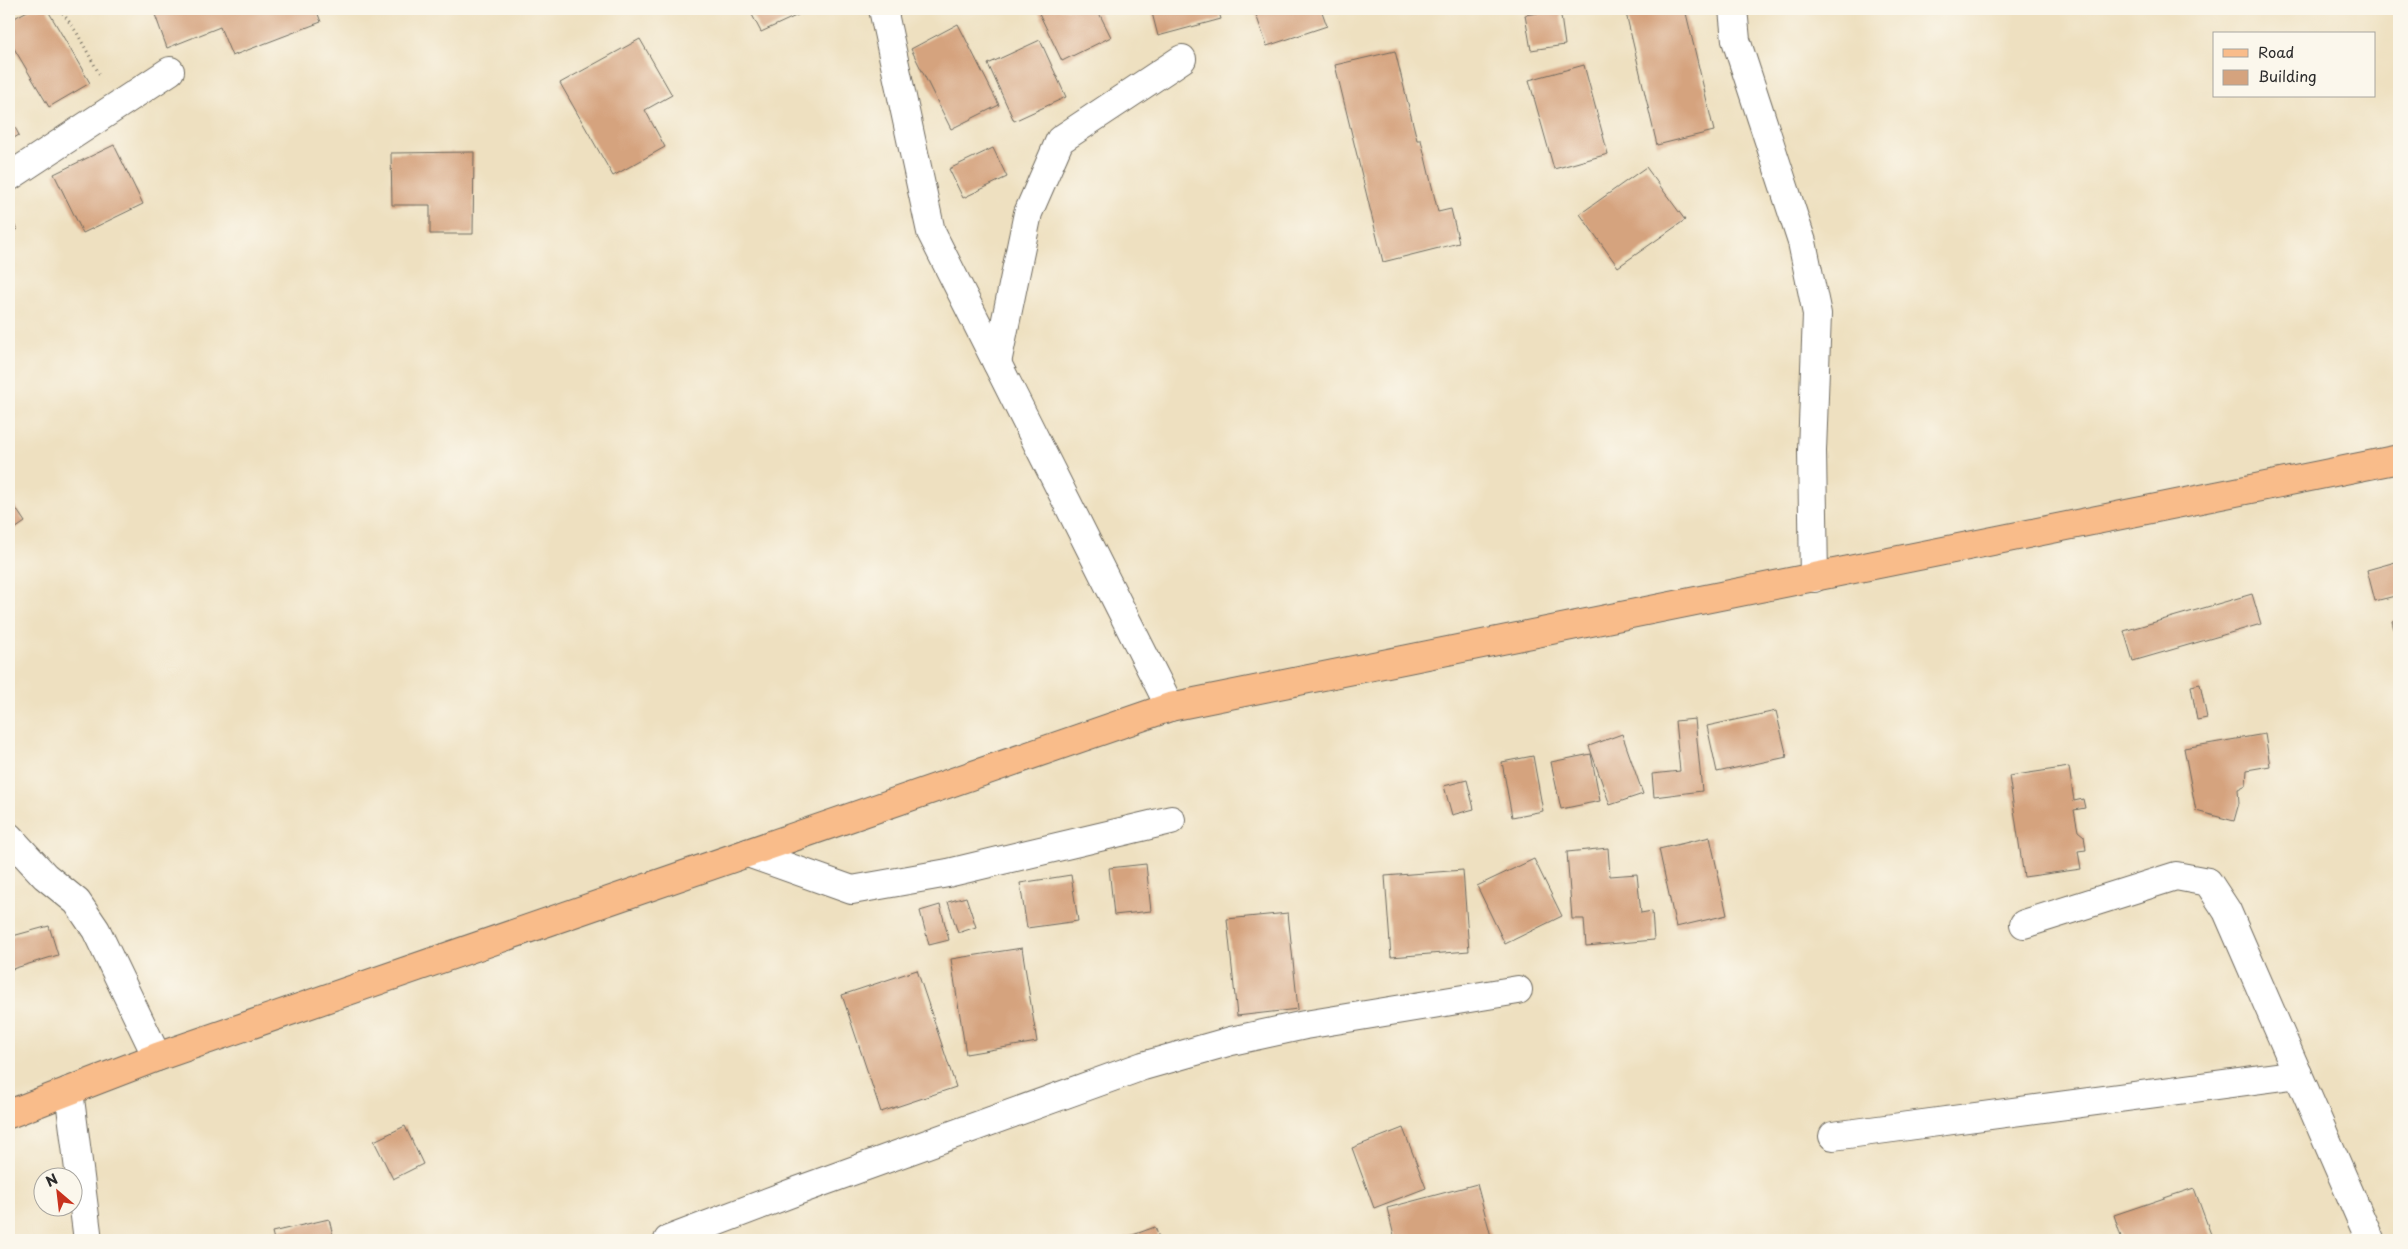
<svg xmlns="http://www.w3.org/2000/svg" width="2408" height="1249" font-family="'Playpen Sans',sans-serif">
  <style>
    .building { fill: #d5a37e }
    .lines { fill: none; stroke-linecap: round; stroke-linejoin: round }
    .minor-casing { stroke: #6f6a5f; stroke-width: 30 }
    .major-casing { stroke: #6f6a5f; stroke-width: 30 }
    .path { stroke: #6f6a5f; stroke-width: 3; stroke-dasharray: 1 4; stroke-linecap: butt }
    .minor { stroke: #fff; stroke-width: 28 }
    .major { stroke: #f9bc8a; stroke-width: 28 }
  </style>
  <rect width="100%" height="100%" fill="#fbf7ec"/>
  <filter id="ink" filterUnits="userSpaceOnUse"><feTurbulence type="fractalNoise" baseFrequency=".02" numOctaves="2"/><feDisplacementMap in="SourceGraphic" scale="10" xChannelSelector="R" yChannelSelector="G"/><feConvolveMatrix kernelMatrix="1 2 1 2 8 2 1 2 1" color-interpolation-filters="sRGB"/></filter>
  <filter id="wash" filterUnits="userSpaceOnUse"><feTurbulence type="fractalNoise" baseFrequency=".0096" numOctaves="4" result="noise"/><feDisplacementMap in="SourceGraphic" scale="20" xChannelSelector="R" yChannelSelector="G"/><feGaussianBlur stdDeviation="1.12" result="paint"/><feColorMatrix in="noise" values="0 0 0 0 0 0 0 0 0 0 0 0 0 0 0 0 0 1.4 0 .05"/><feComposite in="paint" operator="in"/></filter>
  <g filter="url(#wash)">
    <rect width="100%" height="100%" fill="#eee0c0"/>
    <g id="blocks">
      <!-- building -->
      <g class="building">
        <path d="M 31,9 L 47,9 L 90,83 L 49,107 L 9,40 L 9,21 Z"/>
        <path d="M 153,9 L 316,9 L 321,22 L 232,56 L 220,27 L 167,48 Z"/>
        <path d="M 749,9 L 811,9 L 761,32 Z"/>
        <path d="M 1037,9 L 1097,9 L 1111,37 L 1062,61 Z"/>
        <path d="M 1151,9 L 1218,9 L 1221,19 L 1158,36 Z"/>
        <path d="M 1254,9 L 1321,9 L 1327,26 L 1267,46 Z"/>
        <path d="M 1560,9 L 1565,45 L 1531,50 L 1525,15 Z"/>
        <path d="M 1625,9 L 1685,9 L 1714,131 L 1657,145 Z"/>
        <path d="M 958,24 L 999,105 L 951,129 L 911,49 Z"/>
        <path d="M 640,39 L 672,95 L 645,110 L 665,147 L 613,176 L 560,83 Z"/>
        <path d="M 1040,40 L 1066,97 L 1014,121 L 988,64 Z"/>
        <path d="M 1395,51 L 1417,140 L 1421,140 L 1438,212 L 1451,209 L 1459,243 L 1383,262 L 1335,65 Z"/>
        <path d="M 1584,65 L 1608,154 L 1554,169 L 1529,80 Z"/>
        <path d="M 9,116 L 19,135 L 9,141 Z"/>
        <path d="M 114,145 L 143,204 L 83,233 L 54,174 Z"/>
        <path d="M 993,148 L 1007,177 L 963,198 L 949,169 Z"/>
        <path d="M 474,152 L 473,234 L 430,234 L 430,205 L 392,205 L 391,153 Z"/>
        <path d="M 1646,167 L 1685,220 L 1618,267 L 1580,214 Z"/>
        <path d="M 9,217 L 17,229 L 9,235 Z"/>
        <path d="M 9,498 L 25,522 L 9,533 Z"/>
        <path d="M 2399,561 L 2399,595 L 2375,601 L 2367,570 Z"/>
        <path d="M 2252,594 L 2261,624 L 2133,661 L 2124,631 Z"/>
        <path d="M 2399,619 L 2399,641 L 2397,642 L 2392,621 Z"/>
        <path d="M 2200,684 L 2207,718 L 2197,720 L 2191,686 Z"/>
        <path d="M 1776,711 L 1787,757 L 1717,772 L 1707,726 Z"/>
        <path d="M 1695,719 L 1702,791 L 1654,797 L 1652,774 L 1680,771 L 1675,721 Z"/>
        <path d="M 1622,734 L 1643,794 L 1610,805 L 1589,746 Z"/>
        <path d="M 2265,734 L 2270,766 L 2247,770 L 2246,785 L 2238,789 L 2239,803 L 2234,821 L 2196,811 L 2184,748 Z"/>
        <path d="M 1591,754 L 1600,801 L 1561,809 L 1551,762 Z"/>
        <path d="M 1533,756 L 1543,811 L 1512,817 L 1502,762 Z"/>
        <path d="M 2069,767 L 2074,801 L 2083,799 L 2085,808 L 2074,810 L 2078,831 L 2084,836 L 2086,850 L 2078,851 L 2081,869 L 2024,877 L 2009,776 Z"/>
        <path d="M 1467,780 L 1474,809 L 1452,815 L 1444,786 Z"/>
        <path d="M 1710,837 L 1727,915 L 1676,927 L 1659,849 Z"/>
        <path d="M 1608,848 L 1610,876 L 1637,874 L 1641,913 L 1652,911 L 1654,940 L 1586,946 L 1584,919 L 1572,919 L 1567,852 Z"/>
        <path d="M 1534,859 L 1562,916 L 1505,944 L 1477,886 Z"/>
        <path d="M 1146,864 L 1151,911 L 1114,915 L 1109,868 Z"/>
        <path d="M 1463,870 L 1469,951 L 1391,957 L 1385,876 Z"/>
        <path d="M 1071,875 L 1078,921 L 1027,928 L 1020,883 Z"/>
        <path d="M 966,897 L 976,927 L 958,933 L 948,902 Z"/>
        <path d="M 940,905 L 949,940 L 929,945 L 920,911 Z"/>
        <path d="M 1288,913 L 1298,1009 L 1237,1016 L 1227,919 Z"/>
        <path d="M 49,926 L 58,955 L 9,970 L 9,937 Z"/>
        <path d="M 1022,948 L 1037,1042 L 966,1054 L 951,959 Z"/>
        <path d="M 917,970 L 956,1087 L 881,1112 L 842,995 Z"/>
        <path d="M 405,1126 L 423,1164 L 393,1179 L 374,1141 Z"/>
        <path d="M 1403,1128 L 1426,1188 L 1374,1208 L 1352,1148 Z"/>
        <path d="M 1477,1184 L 1492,1240 L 1395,1240 L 1387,1208 Z"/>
        <path d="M 2194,1188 L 2213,1240 L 2122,1240 L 2114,1215 Z"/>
        <path d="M 329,1219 L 334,1240 L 274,1240 L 272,1232 Z"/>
        <path d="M 1155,1227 L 1160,1240 L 1119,1240 Z"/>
      </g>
    </g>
  </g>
  <g filter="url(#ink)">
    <use href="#blocks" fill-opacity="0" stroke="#6f6a5f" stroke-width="1"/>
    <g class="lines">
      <!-- minor casing -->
      <g class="minor-casing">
        <g id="minor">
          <path d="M 883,9 L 931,232 L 1170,707"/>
          <path d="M 1733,9 L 1736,40 L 1802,242 L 1817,314 L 1812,451 L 1814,578"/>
          <path d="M 9,177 L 170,71"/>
          <path d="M 997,363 L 1028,213 L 1060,140 L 1182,59"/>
          <path d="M 9,837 L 45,876 L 77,902 L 96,930 L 157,1057"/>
          <path d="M 748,853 L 852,890 L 948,873 L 1171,820"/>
          <path d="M 2024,924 L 2176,876 L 2208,882 L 2227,911 L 2370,1240"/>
          <path d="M 69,1091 L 88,1240"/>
          <path d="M 1833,1136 L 2298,1074"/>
          <path d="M 668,1240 L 797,1191 L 1143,1066 L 1231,1041 L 1305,1025 L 1518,990"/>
        </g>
      </g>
      <!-- major casing -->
      <g class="major-casing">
        <path id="major" d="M 9,1114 L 157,1057 L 1170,707 L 2399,459"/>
      </g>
      <!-- path -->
      <path class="path" d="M 60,9 L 77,33 L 101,77"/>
      <!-- minor -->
      <use href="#minor" class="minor"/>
      <!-- major -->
      <use href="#major" class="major"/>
    </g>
  </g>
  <!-- margin -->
  <rect width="2408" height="1249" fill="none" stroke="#fbf7ec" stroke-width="30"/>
  <!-- legend -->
  <rect x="2213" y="32" width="162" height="65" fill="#fbf7ec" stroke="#a8a59f"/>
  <rect x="2223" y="49" width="25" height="8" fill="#f9bc8a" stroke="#a8a59f"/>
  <text x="2258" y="58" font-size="15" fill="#2b2b2b">Road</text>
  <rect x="2223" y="70" width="25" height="15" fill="#d5a37e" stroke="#a8a59f"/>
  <text x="2258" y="82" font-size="15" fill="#2b2b2b">Building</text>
  <!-- north arrow -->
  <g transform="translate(58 1192) rotate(332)"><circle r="24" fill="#fbf7ec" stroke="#a8a59f"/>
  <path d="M0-4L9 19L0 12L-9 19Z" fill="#c8321e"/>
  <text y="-8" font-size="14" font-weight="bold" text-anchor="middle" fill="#2b2b2b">N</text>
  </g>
</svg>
